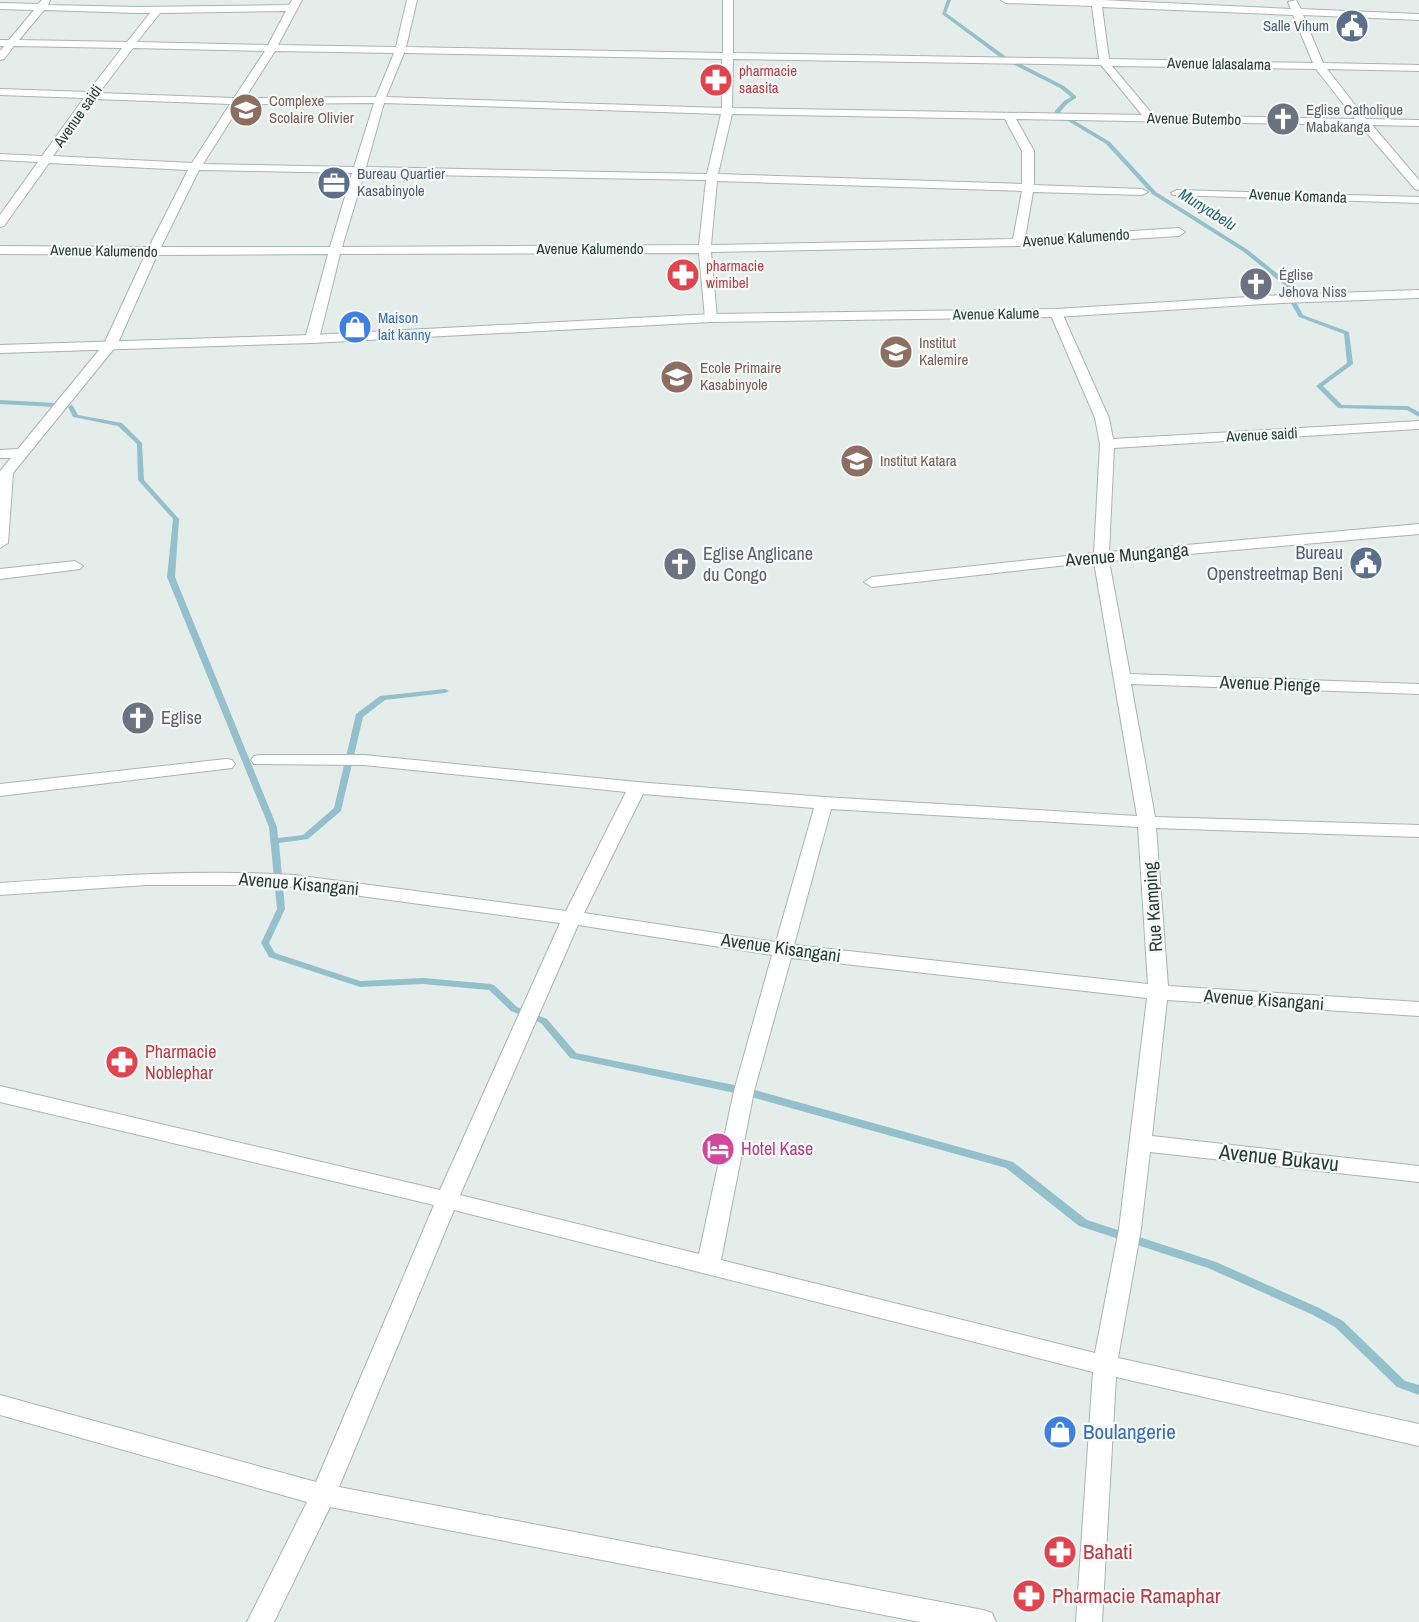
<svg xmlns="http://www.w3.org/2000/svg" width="1419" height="1622" font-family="'Archivo Narrow',sans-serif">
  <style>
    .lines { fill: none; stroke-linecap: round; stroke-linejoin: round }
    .stream { fill: #94c0cb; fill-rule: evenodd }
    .street-casing { stroke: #a8b4b1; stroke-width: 2 }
    .secondary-casing { stroke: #a2b4ae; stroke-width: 2 }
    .street { fill: #fff; fill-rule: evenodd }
    .secondary { fill: #fff; fill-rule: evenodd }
    .labels { text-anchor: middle; stroke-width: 4.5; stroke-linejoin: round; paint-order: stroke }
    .far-service-label { font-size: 15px; fill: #4e5e75; stroke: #f6f9f8; text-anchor: end }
    .far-street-label { font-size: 15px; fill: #263c37; stroke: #f6f9f8 }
    .far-health-label { font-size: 15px; fill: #be3a42; stroke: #f6f9f8; text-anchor: start }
    .far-education-label { font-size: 15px; fill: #785e54; stroke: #f6f9f8; text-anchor: start }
    .far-worship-label { font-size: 15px; fill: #5b616d; stroke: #f6f9f8; text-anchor: start }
    .far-shop-label { font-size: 15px; fill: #366cbe; stroke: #f6f9f8; text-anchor: start }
    .far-water-label { font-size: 16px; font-style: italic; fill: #276372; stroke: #f6f9f8 }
    .service-label { font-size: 18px; fill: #4e5e75; stroke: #f6f9f8; text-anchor: end }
    .worship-label { font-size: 18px; fill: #5b616d; stroke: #f6f9f8; text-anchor: start }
    .street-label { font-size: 18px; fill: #263c37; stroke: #f6f9f8 }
    .health-label { font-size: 18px; fill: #be3a42; stroke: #f6f9f8; text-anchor: start }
    .hotel-label { font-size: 18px; fill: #b23c85; stroke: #f6f9f8; text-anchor: start }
    .near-street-label { font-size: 21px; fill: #263c37; stroke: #f6f9f8 }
    .near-shop-label { font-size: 21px; fill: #366cbe; stroke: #f6f9f8; text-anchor: start }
    .near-health-label { font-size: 21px; fill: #be3a42; stroke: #f6f9f8; text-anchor: start }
  </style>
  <rect width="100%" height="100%" fill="#e5edea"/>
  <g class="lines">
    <!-- stream -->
    <g class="stream">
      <path d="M 947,0 L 951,0 L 946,13 L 1005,56 L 1064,86 L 1076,96 L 1076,98 L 1068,103 L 1060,112 L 1110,142 L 1156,192 L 1248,250 L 1294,287 L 1295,300 L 1303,315 L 1349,332 L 1353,364 L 1323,386 L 1342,405 L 1408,406 L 1419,412 L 1419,417 L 1407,410 L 1338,408 L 1316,386 L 1347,363 L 1344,334 L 1299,317 L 1289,300 L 1289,289 L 1244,252 L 1152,194 L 1106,144 L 1055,113 L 1055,111 L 1064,101 L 1071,97 L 1060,88 L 1001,58 L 942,14 Z"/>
      <path d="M 0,400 L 55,403 L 58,405 L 55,407 L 0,404 Z"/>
      <path d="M 71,405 L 73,406 L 78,415 L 122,423 L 142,443 L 144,480 L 179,519 L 175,577 L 277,827 L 278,838 L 303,835 L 334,808 L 356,714 L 380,696 L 445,689 L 449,691 L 445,693 L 385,700 L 363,717 L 341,811 L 308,839 L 279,843 L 285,909 L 269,943 L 275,953 L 360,981 L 423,978 L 491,984 L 494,985 L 517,1007 L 547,1019 L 576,1053 L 744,1087 L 1013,1162 L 1087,1220 L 1216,1262 L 1319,1308 L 1343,1321 L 1405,1381 L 1419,1385 L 1419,1395 L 1397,1387 L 1335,1327 L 1311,1314 L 1208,1268 L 1079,1226 L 1006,1168 L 744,1095 L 570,1058 L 541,1023 L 511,1011 L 489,990 L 423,984 L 360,987 L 269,957 L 261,943 L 277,909 L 269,827 L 167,577 L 173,519 L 138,480 L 137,444 L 118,426 L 73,417 L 68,407 Z"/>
    </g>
    <!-- street casing -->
    <g class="street-casing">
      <g id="street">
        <path d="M 42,0 L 50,0 L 48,5 L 138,7 L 289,5 L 292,0 L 302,0 L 278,45 L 396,47 L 407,0 L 417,0 L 406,47 L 723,53 L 723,0 L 733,0 L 733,53 L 1099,59 L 1092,6 L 1006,3 L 1001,0 L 1101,0 L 1291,9 L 1288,2 L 1296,0 L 1301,9 L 1419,14 L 1419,20 L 1303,15 L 1323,63 L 1419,65 L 1419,71 L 1327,69 L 1366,119 L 1419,120 L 1419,126 L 1372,125 L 1419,180 L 1419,190 L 1415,189 L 1360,125 L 1016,119 L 1034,151 L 1034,185 L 1142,189 L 1148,192 L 1142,195 L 1033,192 L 1025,238 L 1179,228 L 1185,232 L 1179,236 L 1018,246 L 711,252 L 717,318 L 711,322 L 705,318 L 699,253 L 340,254 L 319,339 L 312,343 L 305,339 L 328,254 L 157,255 L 117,345 L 13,473 L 8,543 L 0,548 L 0,471 L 11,458 L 0,458 L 0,450 L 18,449 L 104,344 L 145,255 L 0,254 L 0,246 L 149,247 L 188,170 L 49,163 L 4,226 L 0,227 L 0,215 L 38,162 L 0,160 L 0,154 L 42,156 L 84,98 L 0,95 L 0,89 L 88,92 L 122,48 L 14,46 L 4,59 L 0,60 L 0,51 L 4,46 L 0,46 L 0,40 L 9,40 L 34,10 L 0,9 L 0,3 L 38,4 ZM 1102,7 L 1293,15 L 1313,63 L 1109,59 ZM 44,10 L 138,13 L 150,13 L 127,42 L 19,40 ZM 286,11 L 268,45 L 137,42 L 160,13 ZM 133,48 L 265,51 L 234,98 L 99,93 ZM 275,51 L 394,53 L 376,97 L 245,98 ZM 404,53 L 722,59 L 722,108 L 386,97 ZM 733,59 L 1101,65 L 1142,115 L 732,108 ZM 1112,66 L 1316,69 L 1355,119 L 1153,115 ZM 94,99 L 230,104 L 192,163 L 53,156 ZM 374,103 L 354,167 L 203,164 L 241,104 ZM 384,103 L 721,114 L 707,174 L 366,167 ZM 732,114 L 1005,119 L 1022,151 L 1022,184 L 718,174 ZM 199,170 L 352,173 L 330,247 L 161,247 ZM 364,174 L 706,180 L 699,245 L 342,247 ZM 717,181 L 1022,191 L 1013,239 L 711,245 Z"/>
        <path d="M 1177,190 L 1419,197 L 1419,203 L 1173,195 L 1171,193 Z"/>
        <path d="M 1056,309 L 1062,313 L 1109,418 L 1113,439 L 1419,421 L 1419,429 L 1417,429 L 1114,448 L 1109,552 L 1419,524 L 1419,534 L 1109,561 L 1130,674 L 1419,684 L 1419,694 L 1131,684 L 1155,817 L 1419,825 L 1419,837 L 1156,828 L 1168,986 L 1419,1002 L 1419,1016 L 1167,1000 L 1152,1136 L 1419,1166 L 1419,1182 L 1150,1152 L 1141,1229 L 1118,1358 L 1419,1424 L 1419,1446 L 1116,1377 L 1102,1622 L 1076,1622 L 1093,1372 L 454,1210 L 339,1487 L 983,1610 L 992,1613 L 996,1622 L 920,1622 L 330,1507 L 274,1622 L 247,1622 L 307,1502 L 0,1415 L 0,1395 L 316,1482 L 434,1205 L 0,1102 L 0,1086 L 440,1190 L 560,923 L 294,887 L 257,885 L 147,885 L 0,895 L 0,883 C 98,876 196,869 294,875 L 566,911 L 626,792 L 364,765 L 254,764 L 251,760 L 254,756 L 260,755 L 364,755 L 637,782 L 824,797 L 1137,816 L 1094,562 L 872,587 L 864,582 L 872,577 L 1094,553 L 1100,444 L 1095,418 L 1050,313 ZM 643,794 L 814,808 L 776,942 L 584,913 ZM 831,809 L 1138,827 L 1148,984 L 794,945 ZM 578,925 L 772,955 L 734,1091 L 699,1254 L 460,1195 ZM 791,958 L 1147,998 L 1119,1229 L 1095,1353 L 721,1260 L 754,1091 Z"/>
        <path d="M 75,561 L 83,566 L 80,569 L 0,579 L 0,569 Z"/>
        <path d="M 226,759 L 232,760 L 235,764 L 232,768 L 0,796 L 0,784 Z"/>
      </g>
    </g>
    <!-- secondary casing -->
    <g class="secondary-casing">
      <path id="secondary" d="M 1419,290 L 1419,298 L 1281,303 L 1056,317 L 711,322 L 312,343 L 0,353 L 0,345 L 312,335 L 711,314 L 1056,309 L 1281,295 Z"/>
    </g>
    <!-- street -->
    <use href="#street" class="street"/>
    <!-- secondary -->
    <use href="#secondary" class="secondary"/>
  </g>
  <!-- icons -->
  <defs>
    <g id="civic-disc" transform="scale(1.725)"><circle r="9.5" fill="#5c6f8a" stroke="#f6f9f8"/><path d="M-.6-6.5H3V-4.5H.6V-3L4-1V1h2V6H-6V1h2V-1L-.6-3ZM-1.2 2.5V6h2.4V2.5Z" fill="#fff"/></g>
    <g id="pharmacy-disc" transform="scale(1.725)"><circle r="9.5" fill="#e0444e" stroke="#f6f9f8"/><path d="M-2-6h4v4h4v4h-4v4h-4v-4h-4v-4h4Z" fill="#fff"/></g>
    <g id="school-disc" transform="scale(1.725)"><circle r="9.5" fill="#8d6e63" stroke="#f6f9f8"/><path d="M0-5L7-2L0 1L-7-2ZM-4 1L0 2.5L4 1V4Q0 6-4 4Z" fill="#fff"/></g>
    <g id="church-disc" transform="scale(1.725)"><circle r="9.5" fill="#6b7280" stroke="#f6f9f8"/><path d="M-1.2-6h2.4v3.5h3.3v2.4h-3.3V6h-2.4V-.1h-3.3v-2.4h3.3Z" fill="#fff"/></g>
    <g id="office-disc" transform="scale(1.725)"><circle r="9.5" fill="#5c6f8a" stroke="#f6f9f8"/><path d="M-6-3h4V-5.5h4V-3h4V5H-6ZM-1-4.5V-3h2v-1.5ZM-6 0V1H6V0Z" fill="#fff"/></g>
    <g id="shop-disc" transform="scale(1.725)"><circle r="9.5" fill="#3f7fe0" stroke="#f6f9f8"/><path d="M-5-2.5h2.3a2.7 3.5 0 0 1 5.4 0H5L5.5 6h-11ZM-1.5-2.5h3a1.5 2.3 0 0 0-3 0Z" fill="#fff"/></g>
    <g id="hotel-disc" transform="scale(1.725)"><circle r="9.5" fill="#d1479c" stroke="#f6f9f8"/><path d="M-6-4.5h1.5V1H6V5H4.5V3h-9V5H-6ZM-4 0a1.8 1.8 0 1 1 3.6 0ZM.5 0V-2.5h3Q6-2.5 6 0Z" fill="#fff"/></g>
  </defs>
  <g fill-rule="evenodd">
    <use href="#civic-disc" x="1352" y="26"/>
    <use href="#pharmacy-disc" x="716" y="80"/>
    <use href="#school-disc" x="246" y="110"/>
    <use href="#church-disc" x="1283" y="119"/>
    <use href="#office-disc" x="334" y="183"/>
    <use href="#pharmacy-disc" x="683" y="275"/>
    <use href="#church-disc" x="1256" y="284"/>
    <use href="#shop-disc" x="355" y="327"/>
    <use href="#school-disc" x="896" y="352"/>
    <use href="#school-disc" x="677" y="377"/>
    <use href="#school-disc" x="857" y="461"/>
    <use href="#civic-disc" x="1366" y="563"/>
    <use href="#church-disc" x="680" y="564"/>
    <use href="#church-disc" x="138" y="718"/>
    <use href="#pharmacy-disc" x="122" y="1062"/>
    <use href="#hotel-disc" x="718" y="1149"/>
    <use href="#shop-disc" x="1060" y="1432"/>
    <use href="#pharmacy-disc" x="1060" y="1552"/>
    <use href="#pharmacy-disc" x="1029" y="1596"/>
  </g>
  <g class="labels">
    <!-- far-service labels -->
    <g class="far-service-label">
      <text x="1329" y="31">Salle Vihum</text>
      <text x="357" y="179" text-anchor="start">Bureau Quartier<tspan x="357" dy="17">Kasabinyole</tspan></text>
    </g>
    <!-- far-street labels -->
    <g class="far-street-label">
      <text transform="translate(1219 64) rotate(1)" y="5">Avenue lalasalama</text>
      <text transform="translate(78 116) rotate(-55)" y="5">Avenue saidi</text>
      <text transform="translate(1194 119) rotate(1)" y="5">Avenue Butembo</text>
      <text transform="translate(1298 196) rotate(2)" y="5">Avenue Komanda</text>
      <text transform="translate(1076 238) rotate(-4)" y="5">Avenue Kalumendo</text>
      <text x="590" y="254">Avenue Kalumendo</text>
      <text transform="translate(104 251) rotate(1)" y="5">Avenue Kalumendo</text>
      <text transform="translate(996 314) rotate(-1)" y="5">Avenue Kalume</text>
      <text transform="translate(1262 435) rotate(-3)" y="5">Avenue saidi</text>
    </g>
    <!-- far-health labels -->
    <g class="far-health-label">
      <text x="739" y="76">pharmacie<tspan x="739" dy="17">saasita</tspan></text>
      <text x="706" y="271">pharmacie<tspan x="706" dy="17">wimibel</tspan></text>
    </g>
    <!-- far-education labels -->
    <g class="far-education-label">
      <text x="269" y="106">Complexe<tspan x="269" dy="17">Scolaire Olivier</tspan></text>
      <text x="919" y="348">Institut<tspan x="919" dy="17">Kalemire</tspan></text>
      <text x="700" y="373">Ecole Primaire<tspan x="700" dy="17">Kasabinyole</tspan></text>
      <text x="880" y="466">Institut Katara</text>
    </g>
    <!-- far-worship labels -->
    <g class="far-worship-label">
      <text x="1306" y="115">Eglise Catholique<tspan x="1306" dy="17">Mabakanga</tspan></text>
      <text x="1279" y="280">Église<tspan x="1279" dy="17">Jehova Niss</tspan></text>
    </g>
    <!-- far-shop labels -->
    <g class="far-shop-label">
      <text x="378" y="323">Maison<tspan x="378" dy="17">lait kanny</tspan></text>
    </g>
    <!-- far-water labels -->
    <g class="far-water-label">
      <text transform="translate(1208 209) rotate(32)" y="6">Munyabelu</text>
    </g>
    <!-- service labels -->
    <g class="service-label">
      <text x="1343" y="559">Bureau<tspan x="1343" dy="21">Openstreetmap Beni</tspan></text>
    </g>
    <!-- worship labels -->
    <g class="worship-label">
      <text x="703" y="560">Eglise Anglicane<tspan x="703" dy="21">du Congo</tspan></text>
      <text x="161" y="724">Eglise</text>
    </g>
    <!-- street labels -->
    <g class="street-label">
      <text transform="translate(1127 555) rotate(-5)" y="6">Avenue Munganga</text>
      <text transform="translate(1270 684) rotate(2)" y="6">Avenue Pienge</text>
      <text transform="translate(299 884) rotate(5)" y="6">Avenue Kisangani</text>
      <text transform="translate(1153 907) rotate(-94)" y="6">Rue Kamping</text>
      <text transform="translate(781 948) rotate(8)" y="6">Avenue Kisangani</text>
      <text transform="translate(1264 1000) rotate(4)" y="6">Avenue Kisangani</text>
    </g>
    <!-- health labels -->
    <g class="health-label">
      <text x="145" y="1058">Pharmacie<tspan x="145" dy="21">Noblephar</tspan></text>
    </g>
    <!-- hotel labels -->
    <g class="hotel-label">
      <text x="741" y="1155">Hotel Kase</text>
    </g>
    <!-- near-street labels -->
    <g class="near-street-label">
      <text transform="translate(1279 1158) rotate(6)" y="7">Avenue Bukavu</text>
    </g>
    <!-- near-shop labels -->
    <g class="near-shop-label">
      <text x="1083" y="1439">Boulangerie</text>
    </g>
    <!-- near-health labels -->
    <g class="near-health-label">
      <text x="1083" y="1559">Bahati</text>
      <text x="1052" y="1603">Pharmacie Ramaphar</text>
    </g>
  </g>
</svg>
